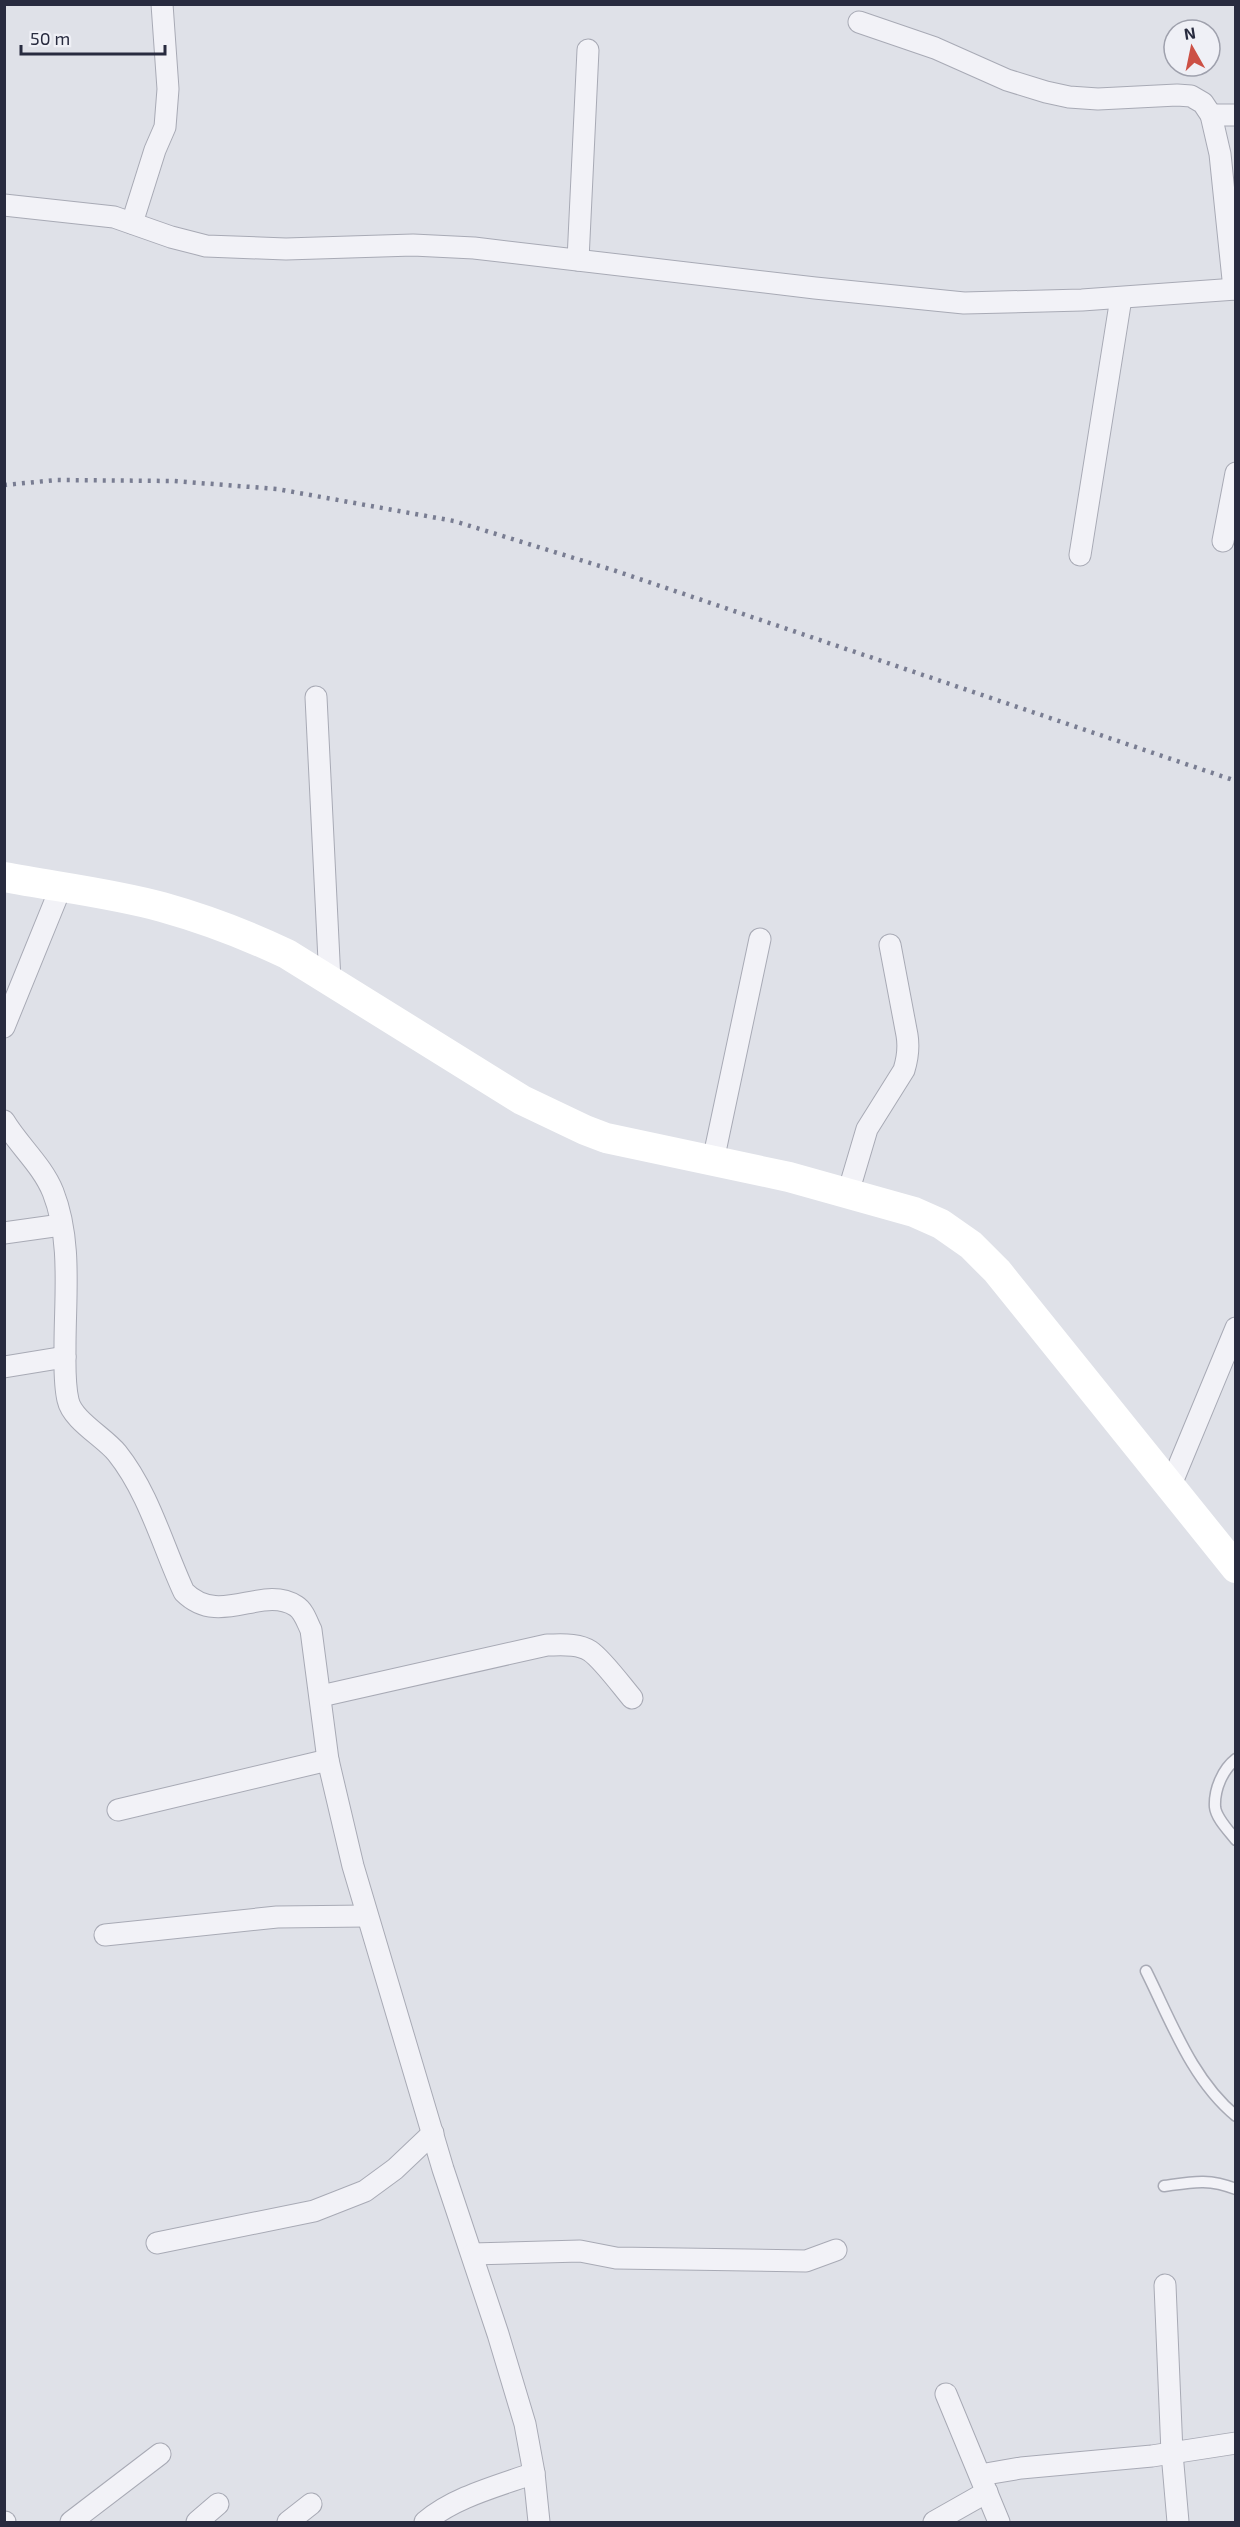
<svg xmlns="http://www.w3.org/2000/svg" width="1240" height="2527" font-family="'Exo 2',sans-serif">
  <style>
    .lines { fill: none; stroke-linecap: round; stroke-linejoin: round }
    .lane-casing { stroke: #a8aab5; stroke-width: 13 }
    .street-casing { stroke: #a8aab5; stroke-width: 23 }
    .lane { stroke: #f2f2f7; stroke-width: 10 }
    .street { stroke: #f2f2f7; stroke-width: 21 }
    .secondary { stroke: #fff; stroke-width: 30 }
    .rail { stroke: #797d92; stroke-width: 4.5; stroke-dasharray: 3 6; stroke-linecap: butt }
  </style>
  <rect width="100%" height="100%" fill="#dfe1e8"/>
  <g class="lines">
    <!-- lane casing -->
    <g class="lane-casing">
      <g id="lane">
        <path d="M 1236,1759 C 1223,1769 1214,1789 1215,1807 C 1216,1818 1229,1831 1236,1840"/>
        <path d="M 1146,1971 C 1171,2021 1192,2080 1236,2116"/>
        <path d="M 1164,2186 C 1192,2182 1208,2178 1236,2189"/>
      </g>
    </g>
    <!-- street casing -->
    <g class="street-casing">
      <g id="street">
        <path d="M 859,22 L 935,48 L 1007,80 L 1046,92 L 1069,97 L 1098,99 L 1177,95 L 1191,96 L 1203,103 L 1211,115 L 1220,154 L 1234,289"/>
        <path d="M 1211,115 L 1236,115"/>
        <path d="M 4,205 L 114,217 L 171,237 L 206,246 L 286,249 L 413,245 L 474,248 L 815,288 L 964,303 L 1082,300 L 1236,289"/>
        <path d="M 132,223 L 155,150 L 165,127 L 168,89 L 162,4"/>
        <path d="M 578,260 L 588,50"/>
        <path d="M 1223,541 L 1236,473"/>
        <path d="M 1080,555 L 1121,298"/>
        <path d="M 316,697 L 330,981"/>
        <path d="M 4,1027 L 61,887"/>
        <path d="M 4,1121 C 19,1146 42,1165 53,1192 C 72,1240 65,1296 65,1346 C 65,1364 64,1383 68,1400 C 72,1420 104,1437 117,1453 C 149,1493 163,1547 184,1592 C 220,1628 262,1584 296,1606 C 304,1611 307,1622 311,1630 L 328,1760 L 353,1866 L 443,2169 L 498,2334 L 525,2424 L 534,2473 L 539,2522"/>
        <path d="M 713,1161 L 760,939"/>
        <path d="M 848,1193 L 867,1129 L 904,1070 C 908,1057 909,1047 907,1035 L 890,945"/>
        <path d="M 4,1233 L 61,1225"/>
        <path d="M 4,1367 L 65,1357"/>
        <path d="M 1170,1487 L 1236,1328"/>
        <path d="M 321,1696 L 547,1645 C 560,1645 578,1643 590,1651 C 602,1659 621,1685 632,1698"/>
        <path d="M 118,1810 L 328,1760"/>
        <path d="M 105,1935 L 277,1917 L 367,1916"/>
        <path d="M 157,2243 L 314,2211 L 365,2191 L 395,2169 L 433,2133"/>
        <path d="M 472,2254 L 580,2251 L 616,2258 L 806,2261 L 836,2250"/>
        <path d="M 1165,2285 L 1172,2453 L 1178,2522"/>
        <path d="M 946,2394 L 999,2522"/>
        <path d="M 980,2475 L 1021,2468 L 1152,2456 L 1236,2443"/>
        <path d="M 4,2522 L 5,2522"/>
        <path d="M 71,2522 L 160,2454"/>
        <path d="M 197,2522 L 218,2504"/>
        <path d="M 288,2522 L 311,2504"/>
        <path d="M 425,2522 C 454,2497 498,2486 534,2473"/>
        <path d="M 934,2522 L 987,2492"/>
      </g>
    </g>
    <!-- lane -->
    <use href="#lane" class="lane"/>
    <!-- street -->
    <use href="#street" class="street"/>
    <!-- secondary -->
    <path class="secondary" d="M 4,877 C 57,887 111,893 162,907 C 205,919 247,935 287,954 L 522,1100 L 585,1130 L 606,1138 L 789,1177 L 914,1212 L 941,1224 L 971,1245 L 997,1271 L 1236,1568"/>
    <!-- rail -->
    <path class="rail" d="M 4,485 L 57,480 L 174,481 L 277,489 L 454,521 L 616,571 L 1236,781"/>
  </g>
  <!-- border -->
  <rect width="1240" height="2527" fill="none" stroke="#282b3f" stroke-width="12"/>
  <!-- north arrow -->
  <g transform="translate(1192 48) rotate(351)"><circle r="28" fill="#eff0f6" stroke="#9fa1ad" stroke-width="1.5"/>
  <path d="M0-4.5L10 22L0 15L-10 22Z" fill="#cc5045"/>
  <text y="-9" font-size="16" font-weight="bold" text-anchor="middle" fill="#282b3f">N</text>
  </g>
  <!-- scale -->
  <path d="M21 45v9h144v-9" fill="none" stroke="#282b3f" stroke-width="3"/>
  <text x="30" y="45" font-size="18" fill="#282b3f" stroke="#eff0f6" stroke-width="4.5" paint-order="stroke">50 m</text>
</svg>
